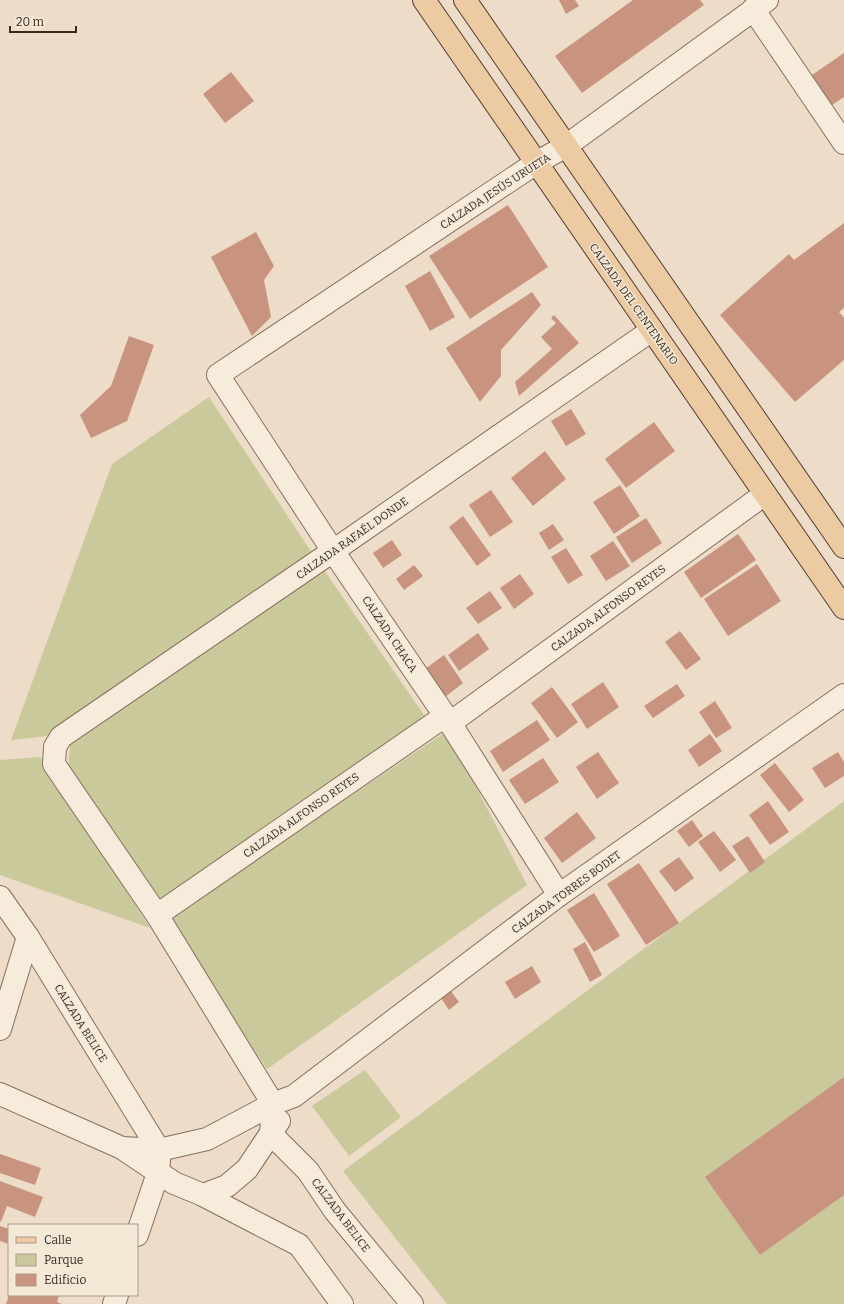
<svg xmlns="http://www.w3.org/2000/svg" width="844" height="1304" font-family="Bitter,serif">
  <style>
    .green { fill: #cac99c }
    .building { fill: #c89480 }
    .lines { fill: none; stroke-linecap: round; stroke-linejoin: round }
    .minor-casing { stroke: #876e5e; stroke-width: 24 }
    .major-casing { stroke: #563d32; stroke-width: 24 }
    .minor { stroke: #f7ebdb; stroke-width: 22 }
    .major { stroke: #eccba3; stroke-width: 22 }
    .labels { text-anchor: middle; stroke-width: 3; stroke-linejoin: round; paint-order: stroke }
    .street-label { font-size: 11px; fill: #392921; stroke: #f4e8d7 }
  </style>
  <rect width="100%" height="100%" fill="#ecdcc8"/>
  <!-- green -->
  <g class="green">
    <path d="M 209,397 L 312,553 L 48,736 L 11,740 L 112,464 Z"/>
    <path d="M 324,570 L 426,718 L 159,901 L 68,768 L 70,746 Z"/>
    <path d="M 447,731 L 527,885 L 267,1069 L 172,926 L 170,918 Z"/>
    <path d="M 40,757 L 150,928 L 0,875 L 0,760 Z"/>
    <path d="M 844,801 L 844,1304 L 447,1304 L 343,1171 Z"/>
    <path d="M 365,1070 L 401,1117 L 349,1156 L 312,1106 Z"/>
  </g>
  <!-- building -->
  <g class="building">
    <path d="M 559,0 L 575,0 L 579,6 L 566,14 Z"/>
    <path d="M 633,0 L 700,0 L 704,5 L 582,93 L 555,56 Z"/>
    <path d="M 844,53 L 844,97 L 832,105 L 812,75 Z"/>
    <path d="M 231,72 L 254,101 L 225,123 L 203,94 Z"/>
    <path d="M 508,205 L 548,267 L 470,319 L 429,256 Z"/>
    <path d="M 844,223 L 844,308 L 839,312 L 844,318 L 844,360 L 795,402 L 720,315 L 789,254 L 794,260 Z"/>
    <path d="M 256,232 L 274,266 L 264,280 L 271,317 L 252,336 L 211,257 Z"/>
    <path d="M 430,271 L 455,317 L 430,331 L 405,286 Z"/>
    <path d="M 532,292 L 541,305 L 501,350 L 501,376 L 480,402 L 446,348 Z"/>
    <path d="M 554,315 L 579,343 L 519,396 L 515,382 L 552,349 L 541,337 L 556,323 L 551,318 Z"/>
    <path d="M 129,336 L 154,345 L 127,421 L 91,438 L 80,415 L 111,386 Z"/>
    <path d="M 571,409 L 586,434 L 566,446 L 551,421 Z"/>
    <path d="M 654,422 L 675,451 L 626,488 L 605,459 Z"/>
    <path d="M 545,451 L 566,479 L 533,506 L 511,478 Z"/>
    <path d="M 620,485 L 640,516 L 614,534 L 593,502 Z"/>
    <path d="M 491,490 L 513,522 L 490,537 L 469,505 Z"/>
    <path d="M 463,516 L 491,555 L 477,566 L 449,527 Z"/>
    <path d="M 646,518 L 662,543 L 632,563 L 616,537 Z"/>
    <path d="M 553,524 L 564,540 L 549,550 L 539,533 Z"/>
    <path d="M 738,534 L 756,560 L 701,598 L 684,572 Z"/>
    <path d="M 392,540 L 402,555 L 383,568 L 373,553 Z"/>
    <path d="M 613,541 L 630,566 L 606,581 L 590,556 Z"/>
    <path d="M 566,548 L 583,575 L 568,584 L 551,557 Z"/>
    <path d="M 757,564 L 781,601 L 728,636 L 704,599 Z"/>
    <path d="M 414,565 L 423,576 L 404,590 L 396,579 Z"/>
    <path d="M 520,574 L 534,594 L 514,609 L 500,588 Z"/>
    <path d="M 490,591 L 502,608 L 478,624 L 466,608 Z"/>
    <path d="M 680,631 L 701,659 L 686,670 L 665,642 Z"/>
    <path d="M 478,633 L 489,649 L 459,671 L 448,655 Z"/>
    <path d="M 444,655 L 463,683 L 445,697 L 425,669 Z"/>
    <path d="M 603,682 L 619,707 L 587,729 L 571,704 Z"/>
    <path d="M 677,684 L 685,696 L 653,718 L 644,706 Z"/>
    <path d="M 552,687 L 578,722 L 557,738 L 531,703 Z"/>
    <path d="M 715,701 L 732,728 L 716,738 L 699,712 Z"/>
    <path d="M 537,720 L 550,740 L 503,772 L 490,751 Z"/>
    <path d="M 710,734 L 722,751 L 699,767 L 688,750 Z"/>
    <path d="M 598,752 L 619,783 L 597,799 L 576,767 Z"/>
    <path d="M 838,752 L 844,762 L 844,776 L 825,788 L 812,768 Z"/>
    <path d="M 543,758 L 559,782 L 525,804 L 509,780 Z"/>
    <path d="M 775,763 L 804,800 L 789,812 L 760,775 Z"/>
    <path d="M 768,801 L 789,832 L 770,845 L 749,815 Z"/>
    <path d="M 577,812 L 596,838 L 562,863 L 544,838 Z"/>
    <path d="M 692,820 L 703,836 L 689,847 L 677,831 Z"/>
    <path d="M 714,831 L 736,860 L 720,872 L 698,842 Z"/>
    <path d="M 748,836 L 765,862 L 750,873 L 732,846 Z"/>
    <path d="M 679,857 L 694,878 L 675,892 L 659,871 Z"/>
    <path d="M 639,863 L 679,923 L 646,945 L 607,884 Z"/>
    <path d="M 594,893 L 620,936 L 594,952 L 567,910 Z"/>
    <path d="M 585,942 L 602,975 L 590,982 L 573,949 Z"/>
    <path d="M 532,966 L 541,982 L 515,999 L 505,982 Z"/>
    <path d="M 451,991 L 459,1002 L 449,1010 L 441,998 Z"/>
    <path d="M 844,1077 L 844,1195 L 760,1255 L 705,1177 Z"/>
    <path d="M 0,1154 L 41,1168 L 35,1185 L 0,1173 Z"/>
    <path d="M 0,1181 L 43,1197 L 35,1217 L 7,1206 L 1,1222 L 0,1221 Z"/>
    <path d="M 0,1226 L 9,1229 L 9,1244 L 0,1241 Z"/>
    <path d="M 9,1295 L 59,1295 L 57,1302 L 62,1304 L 6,1304 Z"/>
  </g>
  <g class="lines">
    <!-- minor casing -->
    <g class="minor-casing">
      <g id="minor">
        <path d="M 753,9 L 844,143"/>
        <path d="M 450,723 L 765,494"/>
        <path d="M 559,895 L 450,723 L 333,551 L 218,375 L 536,163 L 566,146 L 767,0"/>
        <path d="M 0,897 L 28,937 L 159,1150"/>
        <path d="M 157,915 L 445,716"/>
        <path d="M 0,1029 L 28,937"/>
        <path d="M 0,1094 L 122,1148 L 174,1183 L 203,1195 L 227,1186 L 247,1169 L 279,1121"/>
        <path d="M 122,1148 L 159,1150 L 207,1139 L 273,1104 L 294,1096 L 559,895 L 844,695"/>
        <path d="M 203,1195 L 299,1245 L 342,1304"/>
        <path d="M 137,1235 L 158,1173 L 159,1160"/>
        <path d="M 114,1304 L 117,1295"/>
        <path d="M 412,1304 L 335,1211 L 308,1171 L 271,1134 L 273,1104 L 157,915 L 54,764 L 55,747 L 61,737 L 333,551 L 652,330"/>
      </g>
    </g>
    <!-- major casing -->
    <g class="major-casing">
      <g id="major">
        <path d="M 424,0 L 844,608"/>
        <path d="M 465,0 L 844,547"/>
      </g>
    </g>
    <!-- minor -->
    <use href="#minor" class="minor"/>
    <!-- major -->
    <use href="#major" class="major"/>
  </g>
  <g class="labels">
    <!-- street labels -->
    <g class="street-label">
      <text transform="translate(495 191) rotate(-33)" y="4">CALZADA JESÚS URUETA</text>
      <text transform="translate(634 304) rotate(55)" y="4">CALZADA DEL CENTENARIO</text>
      <text transform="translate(352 538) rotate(-35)" y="4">CALZADA RAFAÉL DONDE</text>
      <text transform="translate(608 608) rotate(-36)" y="4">CALZADA ALFONSO REYES</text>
      <text transform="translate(390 634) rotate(56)" y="4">CALZADA CHACA</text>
      <text transform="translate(301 815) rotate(-35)" y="4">CALZADA ALFONSO REYES</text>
      <text transform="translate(566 892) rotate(-36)" y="4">CALZADA TORRES BODET</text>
      <text transform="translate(81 1023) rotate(58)" y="4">CALZADA BELICE</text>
      <text transform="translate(341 1215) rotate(53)" y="4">CALZADA BELICE</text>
    </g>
  </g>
  <!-- legend -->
  <rect x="8" y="1224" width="130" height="72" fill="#f4e8d7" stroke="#a99c8e"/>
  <rect x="16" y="1237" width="20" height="6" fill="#eccba3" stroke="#a99c8e"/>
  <text x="44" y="1244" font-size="12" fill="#392921">Calle</text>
  <rect x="16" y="1254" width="20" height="12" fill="#cac99c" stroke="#a99c8e"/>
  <text x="44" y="1264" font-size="12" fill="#392921">Parque</text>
  <rect x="16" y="1274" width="20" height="12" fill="#c89480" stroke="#a99c8e"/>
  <text x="44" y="1284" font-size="12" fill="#392921">Edificio</text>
  <!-- scale -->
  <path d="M10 26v6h66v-6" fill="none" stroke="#392921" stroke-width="2"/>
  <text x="16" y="26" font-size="12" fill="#392921" stroke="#f4e8d7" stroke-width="3" paint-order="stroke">20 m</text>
</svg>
